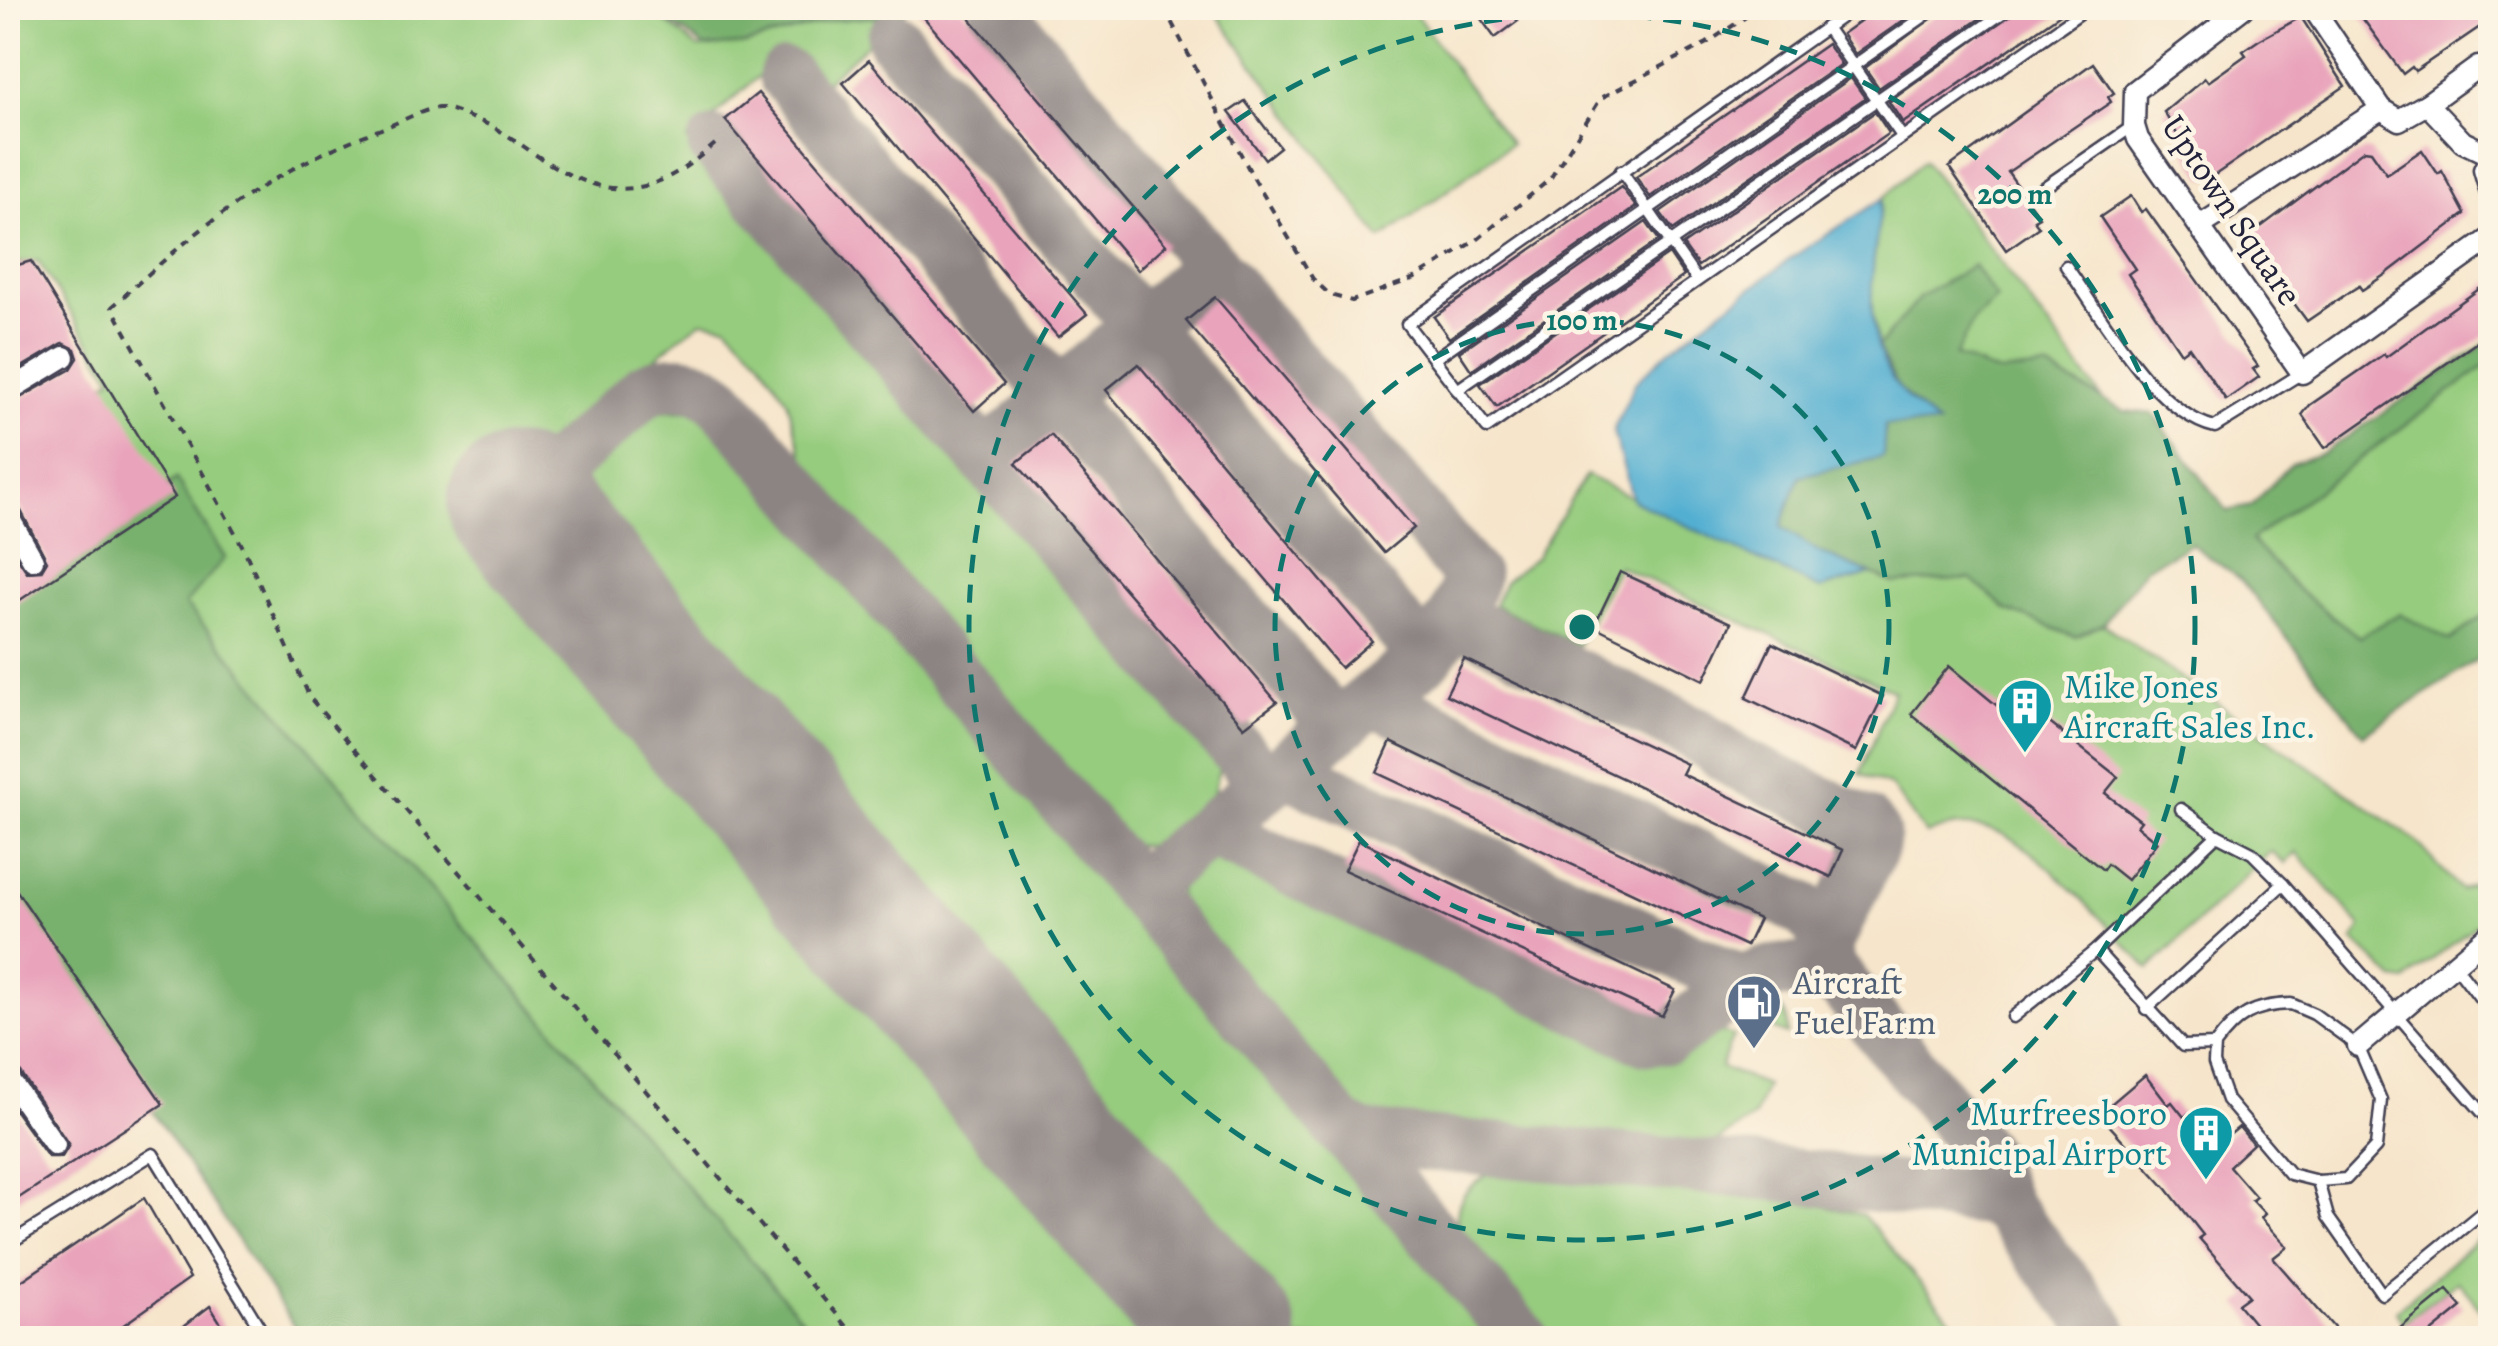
<svg xmlns="http://www.w3.org/2000/svg" width="2498" height="1346" font-family="Alegreya,serif">
  <style>
    .green { fill: #96cc7e; stroke: #5c775c; stroke-width: 2.5 }
    .forest { fill: #78b06d; stroke: #4d6954; stroke-width: 2.5 }
    .water { fill: #53afd1; stroke: #3a6886; stroke-width: 2.5 }
    .lines { fill: none; stroke-linecap: round; stroke-linejoin: round }
    .taxiway { stroke: #8c8483; stroke-width: 55 }
    .runway { stroke: #8c8483; stroke-width: 138 }
    .building { fill: #e9a4bc }
    .service-casing { stroke: #423f51; stroke-width: 15 }
    .minor-casing { stroke: #423f51; stroke-width: 25 }
    .path { stroke: #423f51; stroke-width: 4; stroke-dasharray: 8 8; stroke-linecap: butt }
    .service { stroke: #fff; stroke-width: 10 }
    .minor { stroke: #fff; stroke-width: 20 }
    .ring { fill: none; stroke: #0f766e; stroke-width: 5; stroke-dasharray: 18 12 }
    .labels { text-anchor: middle; stroke-width: 9; stroke-linejoin: round; paint-order: stroke }
    .street-label { font-size: 35px; fill: #22223b; stroke: #fcf5e5 }
    .culture-label { font-size: 35px; fill: #0d838f; stroke: #fcf5e5; text-anchor: start }
    .service-label { font-size: 35px; fill: #4e5e75; stroke: #fcf5e5; text-anchor: start }
    .centre { fill: #0f766e; stroke: #fcf5e5; stroke-width: 5 }
    .ring-label { font-size: 30px; text-anchor: middle; font-weight: bold; fill: #0f766e; stroke: #fcf5e5; stroke-width: 9; stroke-linejoin: round; paint-order: stroke }
  </style>
  <rect width="100%" height="100%" fill="#fcf5e5"/>
  <filter id="ink" filterUnits="userSpaceOnUse"><feTurbulence type="fractalNoise" baseFrequency=".01" numOctaves="2"/><feDisplacementMap in="SourceGraphic" scale="20" xChannelSelector="R" yChannelSelector="G"/><feConvolveMatrix kernelMatrix="1 2 1 2 8 2 1 2 1" color-interpolation-filters="sRGB"/></filter>
  <filter id="wash" filterUnits="userSpaceOnUse"><feTurbulence type="fractalNoise" baseFrequency=".0048" numOctaves="4" result="noise"/><feDisplacementMap in="SourceGraphic" scale="40" xChannelSelector="R" yChannelSelector="G"/><feGaussianBlur stdDeviation="2.25" result="paint"/><feColorMatrix in="noise" values="0 0 0 0 0 0 0 0 0 0 0 0 0 0 0 0 0 1.4 0 .05"/><feComposite in="paint" operator="in"/></filter>
  <g filter="url(#wash)">
    <rect width="100%" height="100%" fill="#f6e5cb"/>
    <!-- green -->
    <g class="green">
      <path d="M 8,8 L 649,8 L 698,48 L 745,44 L 834,20 L 900,15 L 825,82 L 813,82 L 787,51 L 687,140 L 1221,761 L 1209,811 C 1172,837 1148,865 1106,829 L 809,480 L 787,400 L 760,359 L 727,325 L 702,321 L 680,337 L 464,525 L 1166,1338 L 818,1338 L 185,604 L 177,480 L 69,555 L 8,458 L 8,443 L 112,378 L 38,261 L 8,264 Z"/>
      <path d="M 1212,8 L 1411,8 L 1511,144 L 1381,239 Z"/>
      <path d="M 1924,160 L 2102,398 L 2047,368 L 2000,376 L 1954,356 L 1974,319 L 1920,297 L 1878,347 L 1869,295 L 1882,199 Z"/>
      <path d="M 2490,362 L 2490,611 L 2450,640 L 2400,614 L 2359,637 L 2298,590 L 2251,540 Z"/>
      <path d="M 703,411 L 1498,1338 L 1287,1338 L 578,511 L 582,470 L 642,412 Z"/>
      <path d="M 1586,475 L 1820,589 L 1871,574 L 1894,583 L 1972,579 L 2007,610 L 2075,637 L 2103,624 L 2415,840 L 2461,890 L 2490,877 L 2490,914 L 2406,981 L 2394,979 L 2353,940 L 2361,926 L 2297,853 L 2285,863 L 2271,851 L 2149,969 C 2115,936 2041,849 2000,833 C 1975,823 1950,824 1926,835 L 1891,786 L 1860,774 L 1894,691 L 1618,566 L 1578,645 L 1494,605 L 1506,580 L 1536,557 Z"/>
      <path d="M 1209,859 L 1235,861 L 1648,1061 L 1708,1027 L 1733,1036 L 1721,1067 L 1766,1085 L 1754,1117 L 1707,1148 L 1377,1122 L 1354,1113 L 1334,1095 L 1182,919 L 1179,892 L 1187,870 Z"/>
      <path d="M 1747,999 C 1773,995 1791,1008 1787,1035 L 1731,1012 Z"/>
      <path d="M 1497,1170 L 1726,1184 L 1863,1215 L 1967,1338 L 1544,1338 C 1503,1292 1401,1213 1497,1170 Z"/>
      <path d="M 2482,1235 L 2490,1242 L 2490,1321 L 2458,1281 L 2403,1322 L 2396,1311 Z"/>
    </g>
    <!-- forest -->
    <g class="forest">
      <path d="M 651,8 L 907,8 L 900,15 L 834,20 L 745,44 L 705,47 Z"/>
      <path d="M 1973,265 L 1997,299 L 1974,319 L 1955,356 L 1999,373 L 2046,368 L 2124,411 L 2153,414 L 2227,511 L 2251,506 L 2291,464 L 2323,453 L 2490,341 L 2490,362 L 2251,540 L 2298,590 L 2359,637 L 2400,614 L 2450,640 L 2490,611 L 2490,651 L 2363,735 L 2241,580 L 2191,544 L 2146,568 L 2103,624 L 2075,637 L 2007,610 L 1971,579 L 1894,583 L 1821,553 L 1780,527 L 1799,476 L 1882,457 L 1885,424 L 1936,425 L 1898,387 L 1878,347 L 1920,297 Z"/>
      <path d="M 176,479 L 225,558 L 185,604 L 818,1338 L 302,1338 L 8,892 L 8,598 Z"/>
    </g>
    <!-- water -->
    <path class="water" d="M 1882,199 C 1874,261 1857,332 1898,387 C 1908,401 1925,413 1938,425 L 1885,425 L 1883,457 L 1799,476 L 1781,527 L 1821,553 L 1871,574 L 1820,589 L 1633,500 L 1613,431 L 1635,383 L 1669,350 L 1794,256 Z"/>
    <g class="lines">
      <!-- taxiway -->
      <g class="taxiway">
        <path d="M 996,8 L 1472,577 L 1455,618"/>
        <path d="M 894,39 L 1426,657"/>
        <path d="M 786,76 L 1337,728"/>
        <path d="M 715,144 L 1266,784"/>
        <path d="M 988,456 L 1212,265"/>
        <path d="M 516,504 L 645,390 C 675,377 696,381 721,401 L 1521,1338"/>
        <path d="M 1285,769 L 1744,984 C 1771,966 1815,966 1842,984 L 1828,966 L 1826,944 L 1871,847 L 1873,834 L 1866,824 L 1739,764 L 1696,734 L 1455,618 L 1426,657 L 1373,698"/>
        <path d="M 1211,830 L 1645,1038 L 1668,1037 L 1744,984"/>
        <path d="M 1137,889 L 1373,698 L 1803,909 L 1820,925 L 1826,944"/>
        <path d="M 1842,984 L 1983,1154 L 2005,1208"/>
        <path d="M 1339,1126 L 1361,1138 L 1770,1173 L 1989,1199 L 2005,1208 L 2097,1324 L 2103,1338"/>
      </g>
      <!-- runway -->
      <path class="runway" d="M 516,504 L 1229,1338"/>
    </g>
    <g id="blocks">
      <!-- building -->
      <g class="building">
        <path d="M 916,8 L 961,8 L 1166,245 L 1138,270 Z"/>
        <path d="M 1473,8 L 1507,8 L 1518,21 L 1495,38 Z"/>
        <path d="M 1878,8 L 1921,8 L 1855,54 L 1842,34 Z"/>
        <path d="M 1945,8 L 1995,8 L 1879,88 L 1865,68 Z"/>
        <path d="M 2019,8 L 2069,8 L 1903,123 L 1889,102 Z"/>
        <path d="M 2355,8 L 2490,8 L 2490,20 L 2415,71 L 2412,67 L 2403,74 Z"/>
        <path d="M 2301,17 L 2345,86 L 2209,179 L 2203,178 L 2164,112 L 2205,78 L 2208,82 L 2246,55 L 2243,51 L 2259,40 Z"/>
        <path d="M 1827,44 L 1841,64 L 1650,197 L 1636,177 Z"/>
        <path d="M 869,60 L 1087,314 L 1058,337 L 843,83 Z"/>
        <path d="M 2093,63 L 2114,93 L 2108,97 L 2111,102 L 2008,172 L 2039,217 L 2034,220 L 2039,227 L 2006,250 L 1949,167 Z"/>
        <path d="M 1851,78 L 1865,98 L 1673,230 L 1660,212 Z"/>
        <path d="M 758,93 L 1004,384 L 974,411 L 725,120 Z"/>
        <path d="M 1245,101 L 1280,147 L 1265,159 L 1229,112 Z"/>
        <path d="M 1875,112 L 1889,133 L 1698,266 L 1683,245 Z"/>
        <path d="M 2364,150 L 2371,151 L 2387,174 L 2422,150 L 2438,174 L 2442,171 L 2465,214 L 2386,274 L 2362,290 L 2359,286 L 2351,291 L 2307,321 L 2251,245 L 2255,242 L 2250,235 Z"/>
        <path d="M 1621,187 L 1636,207 L 1449,338 L 1434,317 Z"/>
        <path d="M 2131,196 L 2141,212 L 2146,209 L 2258,366 L 2253,369 L 2259,377 L 2226,400 L 2189,347 L 2181,353 L 2128,274 L 2135,269 L 2100,217 Z"/>
        <path d="M 1646,222 L 1659,240 L 1471,370 L 1459,352 Z"/>
        <path d="M 1669,254 L 1684,276 L 1497,407 L 1480,384 Z"/>
        <path d="M 31,261 L 175,497 L 8,608 L 8,543 L 27,572 L 41,571 L 47,561 L 20,509 L 8,502 L 8,405 L 71,369 L 78,358 L 75,349 L 63,343 L 8,375 L 8,268 Z"/>
        <path d="M 2490,281 L 2490,333 L 2325,448 L 2302,415 L 2310,405 L 2384,354 L 2386,357 Z"/>
        <path d="M 1215,297 L 1414,528 L 1384,553 L 1186,321 Z"/>
        <path d="M 1138,364 L 1372,641 L 1341,668 L 1106,390 Z"/>
        <path d="M 1051,435 L 1277,702 L 1244,727 L 1016,463 Z"/>
        <path d="M 1620,572 L 1731,623 L 1704,680 L 1594,626 Z"/>
        <path d="M 1772,643 L 1883,696 L 1856,751 L 1746,698 Z"/>
        <path d="M 1464,659 L 1687,764 L 1682,774 L 1843,850 L 1831,877 L 1446,695 Z"/>
        <path d="M 1949,666 L 2029,732 L 2042,717 L 2118,777 L 2105,793 L 2141,821 L 2137,826 L 2157,842 L 2127,880 L 2107,864 L 2103,870 L 1911,714 Z"/>
        <path d="M 1391,742 L 1759,919 L 1746,946 L 1377,773 Z"/>
        <path d="M 1359,840 L 1675,990 L 1662,1016 L 1344,870 Z"/>
        <path d="M 8,878 L 163,1104 L 8,1205 L 8,1101 L 48,1157 L 62,1157 L 69,1145 L 19,1070 L 8,1064 Z"/>
        <path d="M 2145,1075 L 2168,1105 L 2172,1102 L 2184,1117 L 2188,1114 L 2214,1148 L 2239,1127 L 2253,1144 L 2229,1166 L 2256,1197 L 2252,1200 L 2265,1214 L 2261,1218 L 2287,1247 L 2273,1258 L 2343,1338 L 2266,1338 L 2238,1304 L 2249,1296 L 2199,1238 L 2203,1235 L 2167,1189 L 2099,1114 Z"/>
        <path d="M 144,1198 L 190,1278 L 105,1338 L 8,1338 L 8,1290 Z"/>
        <path d="M 2447,1290 L 2462,1307 L 2424,1338 L 2388,1338 Z"/>
        <path d="M 210,1306 L 230,1338 L 168,1338 Z"/>
      </g>
    </g>
  </g>
  <g filter="url(#ink)">
    <use href="#blocks" fill-opacity="0" stroke="#423f51" stroke-width="2.5"/>
    <g class="lines">
      <!-- service casing -->
      <g class="service-casing">
        <g id="service">
          <path d="M 1854,8 L 1407,324 L 1487,428 L 2087,8"/>
          <path d="M 1826,27 L 1901,135"/>
          <path d="M 1621,171 L 1697,280"/>
          <path d="M 2043,188 L 2133,126"/>
          <path d="M 2066,266 C 2103,317 2153,412 2215,427 L 2302,373"/>
          <path d="M 1434,359 L 1936,8"/>
          <path d="M 1457,390 L 2010,8"/>
          <path d="M 2181,809 L 2217,835"/>
          <path d="M 2096,950 L 2183,1046 L 2215,1045"/>
          <path d="M 2455,965 L 2490,1011"/>
          <path d="M 2291,1004 L 2314,1014 L 2358,1046 L 2381,1100 L 2376,1147 L 2346,1179 L 2318,1181 L 2290,1174 L 2227,1100 L 2214,1063 L 2215,1045 C 2237,1015 2254,1005 2291,1004 Z"/>
          <path d="M 2146,1009 L 2283,884 L 2490,1121"/>
          <path d="M 2013,1017 L 2096,950 L 2217,835 L 2252,853 L 2283,884"/>
          <path d="M 2318,1181 L 2328,1217 L 2382,1294 L 2490,1206"/>
          <path d="M 8,1244 L 153,1154 L 266,1338"/>
        </g>
      </g>
      <!-- minor casing -->
      <g class="minor-casing">
        <g id="minor">
          <path d="M 2243,8 L 2135,91 L 2134,126 L 2138,139 L 2302,373 L 2490,239"/>
          <path d="M 2313,8 L 2381,109 L 2399,120 L 2427,104 L 2463,142 L 2490,155"/>
          <path d="M 2427,104 L 2478,67 L 2490,72"/>
          <path d="M 2490,158 L 2484,170 L 2490,190"/>
          <path d="M 2200,226 L 2381,109"/>
          <path d="M 8,391 L 64,357"/>
          <path d="M 8,516 L 33,560"/>
          <path d="M 2358,1046 L 2490,934"/>
          <path d="M 8,1078 L 55,1145"/>
        </g>
      </g>
      <!-- path -->
      <g class="path">
        <path d="M 1164,8 L 1253,177 L 1313,279 L 1330,295 L 1352,301 L 1415,278 L 1477,240 L 1550,179 L 1601,98 L 1707,43 L 1759,8"/>
        <path d="M 715,144 C 652,199 609,203 539,157 C 518,143 499,127 474,119 C 464,115 449,107 438,108 C 420,110 399,123 381,129 C 267,171 200,226 112,307 L 244,549 L 310,698 L 857,1338"/>
      </g>
      <!-- service -->
      <use href="#service" class="service"/>
      <!-- minor -->
      <use href="#minor" class="minor"/>
    </g>
  </g>
  <!-- distance rings -->
  <g class="ring">
    <circle cx="1582" cy="627" r="307"/>
    <circle cx="1582" cy="627" r="613"/>
  </g>
  <!-- icons -->
  <defs>
    <g id="building-pin" transform="scale(2.875)"><path d="M0 17L-7.5 6A9.5 9.5 0 1 1 7.5 6Z" fill="#0f9aa8" stroke="#fcf5e5"/><path d="M-4-6H4V6H1V3H-1V6H-4ZM-2.5-4.3h1.7v1.8h-1.7ZM.8-4.3h1.7v1.8H.8ZM-2.5-1h1.7V.8h-1.7ZM.8-1h1.7V.8H.8Z" fill="#fff"/></g>
    <g id="fuel-pin" transform="scale(2.875)"><path d="M0 17L-7.5 6A9.5 9.5 0 1 1 7.5 6Z" fill="#5c6f8a" stroke="#fcf5e5"/><path d="M-5.5-6h7V0h2V4h1.3V-2.5L3-4.5l.8-.8L6-3V5H2.5V1h-1V6h-7ZM-4.2-4.7v3.2H.2V-4.7Z" fill="#fff"/></g>
  </defs>
  <g fill-rule="evenodd">
    <use href="#building-pin" x="2025" y="706"/>
    <use href="#fuel-pin" x="1754" y="1002"/>
    <use href="#building-pin" x="2206" y="1133"/>
  </g>
  <g class="labels">
    <!-- street labels -->
    <g class="street-label">
      <text transform="translate(2232 210) rotate(56)" y="12">Uptown Square</text>
    </g>
    <!-- culture labels -->
    <g class="culture-label">
      <text x="2064" y="698">Mike Jones<tspan x="2064" dy="40">Aircraft Sales Inc.</tspan></text>
      <text x="2167" y="1125" text-anchor="end">Murfreesboro<tspan x="2167" dy="40">Municipal Airport</tspan></text>
    </g>
    <!-- service labels -->
    <g class="service-label">
      <text x="1793" y="994">Aircraft<tspan x="1793" dy="40">Fuel Farm</tspan></text>
    </g>
  </g>
  <circle cx="1582" cy="627" r="15" class="centre"/>
  <g class="ring-label">
    <text x="2015" y="204">200 m</text>
    <text x="1582" y="330">100 m</text>
  </g>
  <!-- margin -->
  <rect width="2498" height="1346" fill="none" stroke="#fcf5e5" stroke-width="40"/>
</svg>
